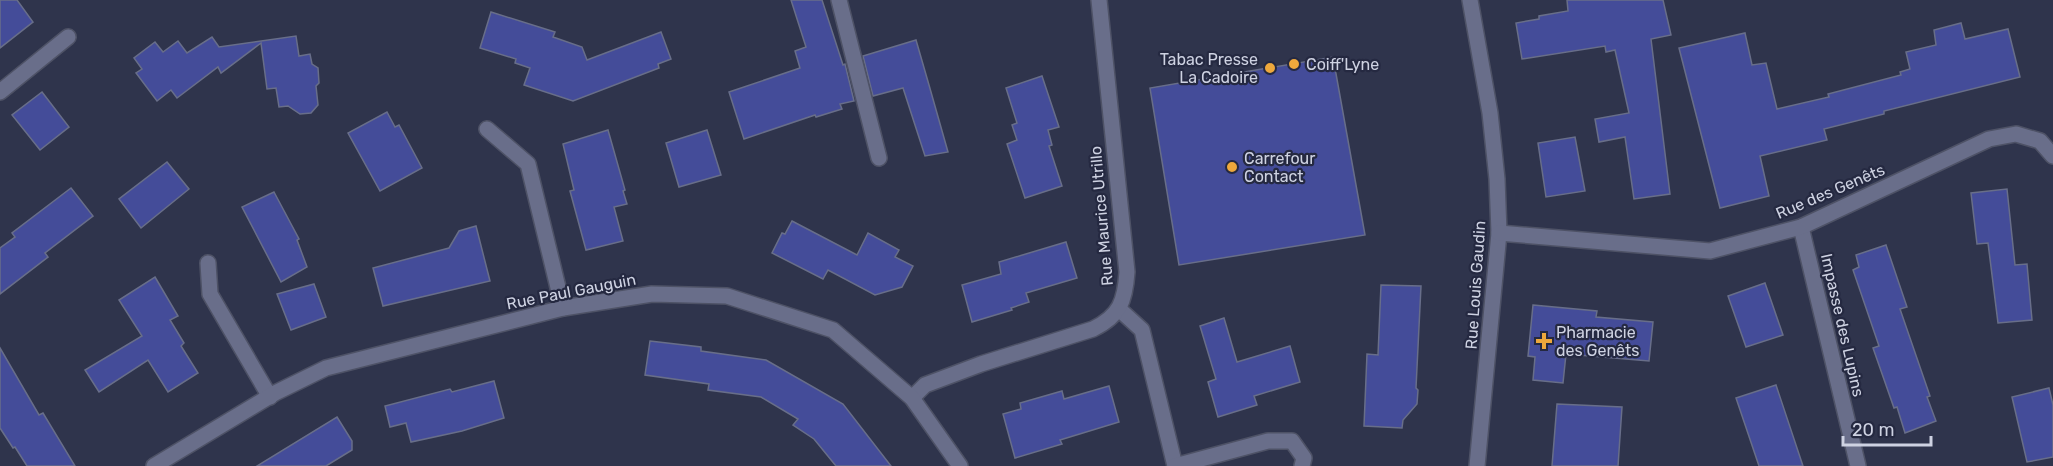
<svg xmlns="http://www.w3.org/2000/svg" width="2053" height="466" font-family="Rubik,sans-serif">
  <style>
    .building { fill: #444c99; stroke: #686e89; stroke-width: 1.5 }
    .lines { fill: none; stroke-linecap: round; stroke-linejoin: round }
    .minor-casing { stroke: #4e5266; stroke-width: 18 }
    .minor { stroke: #696e8a; stroke-width: 15 }
    .poi-dot { fill: #eea83c; stroke: #252941; stroke-width: 2 }
    .labels { text-anchor: middle; stroke-width: 4.5; stroke-linejoin: round; paint-order: stroke }
    .poi-label { font-size: 16px; fill: #ced2e2; stroke: #252941; text-anchor: start }
    .street-label { font-size: 16px; fill: #ced2e2; stroke: #252941 }
  </style>
  <rect width="100%" height="100%" fill="#2f344c"/>
  <!-- building -->
  <g class="building">
    <path d="M 0,0 L 17,0 L 33,22 L 0,48 Z"/>
    <path d="M 791,0 L 822,0 L 843,65 L 845,64 L 854,101 L 840,104 L 842,109 L 816,117 L 815,115 L 744,139 L 729,92 L 800,68 L 795,51 L 806,47 Z"/>
    <path d="M 1567,0 L 1663,0 L 1671,35 L 1651,39 L 1670,194 L 1634,199 L 1625,137 L 1599,142 L 1595,119 L 1629,113 L 1615,50 L 1606,52 L 1605,46 L 1522,59 L 1516,23 L 1539,19 L 1539,16 L 1568,11 Z"/>
    <path d="M 491,12 L 555,32 L 553,37 L 582,47 L 587,60 L 661,32 L 671,59 L 658,64 L 659,68 L 573,101 L 524,85 L 530,68 L 515,63 L 516,59 L 480,48 Z"/>
    <path d="M 1961,23 L 1965,39 L 2008,29 L 2020,77 L 1884,111 L 1884,114 L 1824,129 L 1827,140 L 1760,156 L 1769,196 L 1720,208 L 1679,48 L 1745,33 L 1752,65 L 1766,63 L 1777,109 L 1829,97 L 1828,94 L 1901,75 L 1900,72 L 1910,69 L 1906,52 L 1936,45 L 1934,30 Z"/>
    <path d="M 296,36 L 299,56 L 310,54 L 312,64 L 318,68 L 319,83 L 316,86 L 318,105 L 311,113 L 300,114 L 288,106 L 279,107 L 276,88 L 267,89 L 261,43 L 221,73 L 218,67 L 177,98 L 171,90 L 157,101 L 136,73 L 142,69 L 134,58 L 155,42 L 163,52 L 178,41 L 187,53 L 212,37 L 219,47 Z"/>
    <path d="M 916,40 L 929,85 L 948,152 L 925,156 L 903,88 L 873,96 L 863,56 Z"/>
    <path d="M 1333,57 L 1365,235 L 1179,265 L 1150,88 Z"/>
    <path d="M 1042,76 L 1059,127 L 1048,130 L 1052,145 L 1049,146 L 1062,186 L 1025,198 L 1007,144 L 1017,140 L 1012,125 L 1017,123 L 1006,88 Z"/>
    <path d="M 42,92 L 69,127 L 40,150 L 12,115 Z"/>
    <path d="M 387,112 L 395,127 L 399,125 L 422,168 L 380,191 L 348,133 Z"/>
    <path d="M 608,130 L 625,190 L 623,191 L 627,204 L 614,207 L 623,241 L 586,250 L 570,191 L 574,190 L 563,144 Z"/>
    <path d="M 707,130 L 721,175 L 679,187 L 666,143 Z"/>
    <path d="M 1575,137 L 1585,191 L 1546,197 L 1538,143 Z"/>
    <path d="M 167,162 L 189,189 L 141,228 L 119,199 Z"/>
    <path d="M 71,188 L 93,216 L 45,253 L 48,257 L 0,294 L 0,248 L 15,237 L 12,233 Z"/>
    <path d="M 2007,189 L 2015,265 L 2027,264 L 2032,320 L 1998,323 L 1988,243 L 1977,244 L 1971,193 Z"/>
    <path d="M 274,192 L 299,239 L 297,240 L 307,267 L 281,282 L 242,207 Z"/>
    <path d="M 792,221 L 857,255 L 868,233 L 899,250 L 895,257 L 913,266 L 902,287 L 875,295 L 828,270 L 823,279 L 772,253 L 782,233 L 785,234 Z"/>
    <path d="M 476,226 L 490,281 L 383,306 L 373,268 L 449,248 L 459,231 Z"/>
    <path d="M 1066,242 L 1077,278 L 1026,293 L 1029,302 L 1011,308 L 1012,310 L 972,322 L 962,285 L 1001,274 L 999,262 Z"/>
    <path d="M 1886,245 L 1907,307 L 1900,309 L 1930,396 L 1927,397 L 1936,421 L 1905,433 L 1897,407 L 1894,408 L 1873,348 L 1879,346 L 1853,270 L 1859,267 L 1856,255 Z"/>
    <path d="M 155,277 L 178,316 L 170,320 L 184,343 L 181,346 L 198,373 L 168,392 L 148,360 L 99,392 L 85,370 L 142,336 L 119,300 Z"/>
    <path d="M 1765,283 L 1783,335 L 1746,347 L 1728,296 Z"/>
    <path d="M 314,284 L 326,317 L 291,330 L 277,294 Z"/>
    <path d="M 1381,285 L 1421,286 L 1416,388 L 1418,390 L 1417,404 L 1403,420 L 1402,428 L 1364,426 L 1367,354 L 1378,355 Z"/>
    <path d="M 1533,305 L 1597,311 L 1596,317 L 1653,322 L 1649,361 L 1566,354 L 1563,383 L 1533,380 L 1535,357 L 1528,356 Z"/>
    <path d="M 1224,318 L 1237,362 L 1290,346 L 1300,382 L 1254,396 L 1257,405 L 1218,417 L 1208,382 L 1216,379 L 1200,326 Z"/>
    <path d="M 650,341 L 701,347 L 701,351 L 766,360 L 843,404 L 891,466 L 836,466 L 814,439 L 793,425 L 798,419 L 761,397 L 708,390 L 709,384 L 645,375 Z"/>
    <path d="M 0,348 L 39,415 L 43,413 L 75,466 L 27,466 L 15,447 L 13,448 L 0,428 Z"/>
    <path d="M 494,381 L 504,418 L 462,431 L 411,442 L 406,423 L 390,427 L 385,406 L 450,389 L 452,392 Z"/>
    <path d="M 1776,385 L 1803,466 L 1759,466 L 1736,398 Z"/>
    <path d="M 1109,386 L 1119,422 L 1060,440 L 1062,444 L 1015,458 L 1003,414 L 1021,409 L 1020,403 L 1062,391 L 1064,399 Z"/>
    <path d="M 2049,388 L 2053,405 L 2053,457 L 2027,462 L 2012,397 Z"/>
    <path d="M 1557,404 L 1622,407 L 1618,466 L 1552,466 Z"/>
    <path d="M 337,417 L 352,441 L 352,450 L 326,466 L 257,466 Z"/>
  </g>
  <g class="lines">
    <!-- minor casing -->
    <g class="minor-casing">
      <g id="minor">
        <path d="M 839,0 L 879,158"/>
        <path d="M 1470,0 L 1490,113 L 1497,179 L 1499,233 L 1477,466"/>
        <path d="M 0,92 L 68,37"/>
        <path d="M 487,129 L 528,164 L 563,308"/>
        <path d="M 1801,227 L 1858,466"/>
        <path d="M 1499,233 L 1710,251 L 1801,227 L 1989,139 L 2016,134 L 2040,141 L 2053,156"/>
        <path d="M 208,263 L 210,294 L 270,397"/>
        <path d="M 1119,309 L 1142,330 L 1175,466"/>
        <path d="M 912,398 L 925,385 L 981,364 L 1093,329 C 1120,316 1125,301 1127,272 L 1099,0"/>
        <path d="M 154,466 L 275,393 L 326,368 L 563,308 L 652,294 L 727,296 L 833,330 L 912,398 L 960,466"/>
        <path d="M 1175,466 L 1268,441 L 1292,441 L 1304,458 L 1302,466"/>
      </g>
    </g>
    <!-- minor -->
    <use href="#minor" class="minor"/>
  </g>
  <!-- markers -->
  <g class="poi-dot">
    <circle cx="1294" cy="64" r="6"/>
    <circle cx="1270" cy="68" r="6"/>
    <circle cx="1232" cy="167" r="6"/>
    <path d="M1541 332h6v6h6v6h-6v6h-6v-6h-6v-6h6z"/>
  </g>
  <g class="labels">
    <!-- poi labels -->
    <g class="poi-label">
      <text x="1258" y="65" text-anchor="end">Tabac Presse<tspan x="1258" dy="18">La Cadoire</tspan></text>
      <text x="1306" y="70">Coiff'Lyne</text>
      <text x="1244" y="164">Carrefour<tspan x="1244" dy="18">Contact</tspan></text>
      <text x="1556" y="338">Pharmacie<tspan x="1556" dy="18">des Genêts</tspan></text>
    </g>
    <!-- street labels -->
    <g class="street-label">
      <text transform="translate(1830 191) rotate(-23)" y="6">Rue des Genêts</text>
      <text transform="translate(1101 216) rotate(-95)" y="6">Rue Maurice Utrillo</text>
      <text transform="translate(1475 285) rotate(-86)" y="6">Rue Louis Gaudin</text>
      <text transform="translate(571 291) rotate(-11)" y="6">Rue Paul Gauguin</text>
      <text transform="translate(1843 325) rotate(77)" y="6">Impasse des Lupins</text>
    </g>
  </g>
  <!-- scale -->
  <path d="M1843 436v9h88v-9" fill="none" stroke="#ced2e2" stroke-width="3"/>
  <text x="1852" y="436" font-size="18" fill="#ced2e2" stroke="#252941" stroke-width="4.5" paint-order="stroke">20 m</text>
</svg>
